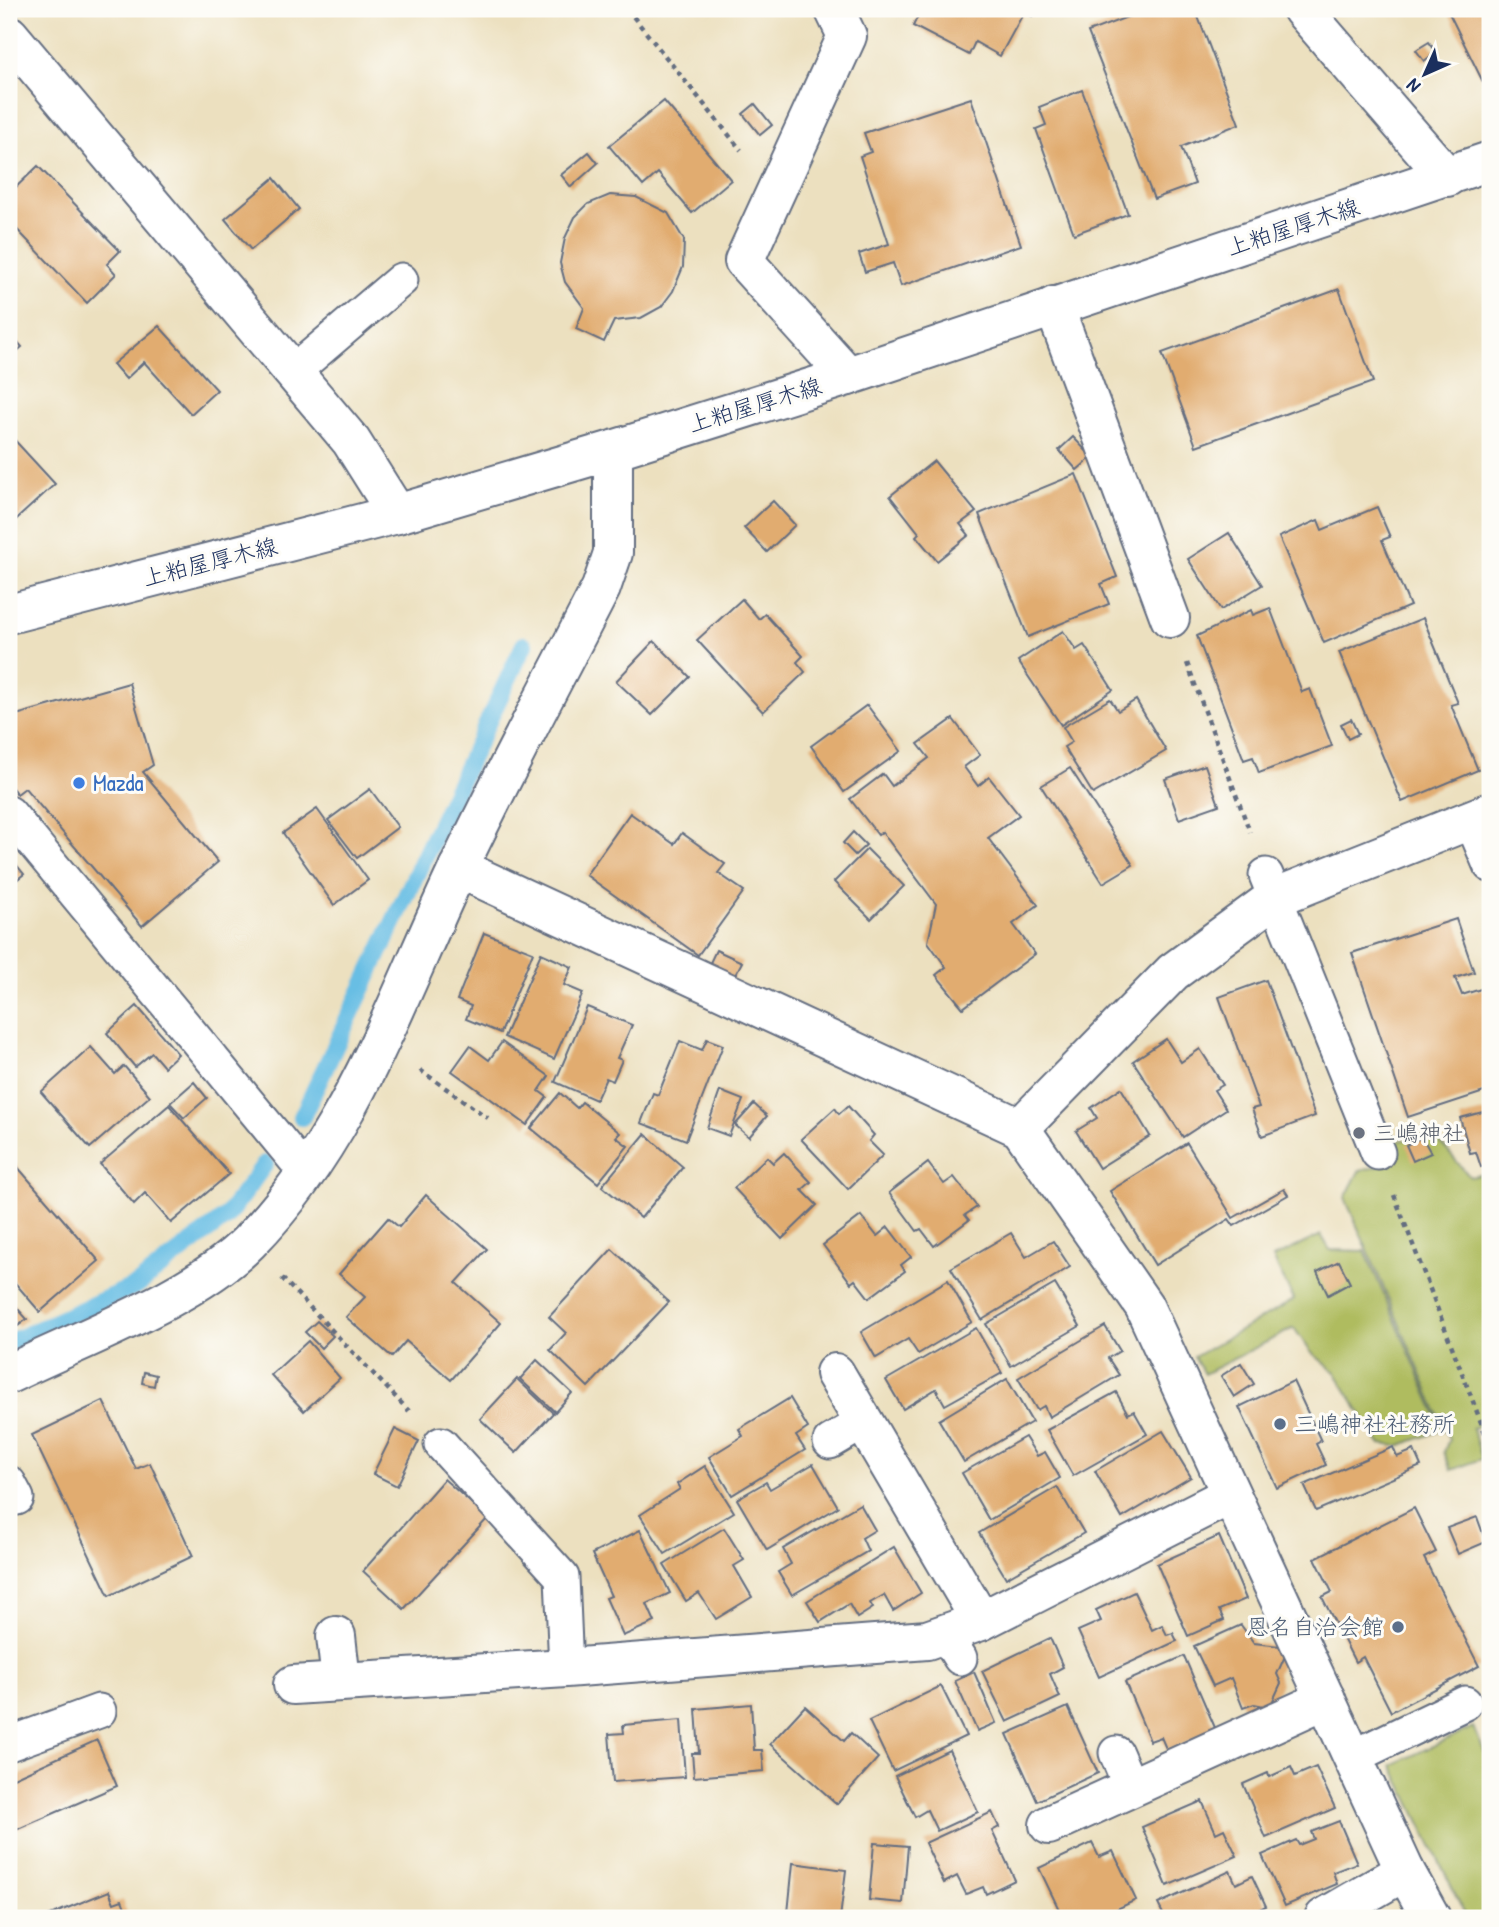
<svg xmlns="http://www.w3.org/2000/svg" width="1499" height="1927" font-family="'Patrick Hand','Klee One',sans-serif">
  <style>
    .green { fill: #afbc5e; stroke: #65765e; stroke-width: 2 }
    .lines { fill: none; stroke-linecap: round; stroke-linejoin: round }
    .stream { stroke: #67bee4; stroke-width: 18 }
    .building { fill: #e1ac6f }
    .service-casing { stroke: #646d80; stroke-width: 37 }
    .minor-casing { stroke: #646d80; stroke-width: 42 }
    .tertiary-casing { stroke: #646d80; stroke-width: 42 }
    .secondary-casing { stroke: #646d80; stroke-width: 42 }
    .path { stroke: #646d80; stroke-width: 4.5; stroke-dasharray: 5 5; stroke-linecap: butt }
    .service { stroke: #fff; stroke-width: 33 }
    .minor { stroke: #fff; stroke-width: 38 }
    .tertiary { stroke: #fff; stroke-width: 38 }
    .secondary { stroke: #fff; stroke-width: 38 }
    .shop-dot { fill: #3f7fe0; stroke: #fdfcf7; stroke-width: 2.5 }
    .worship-dot { fill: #6b7280; stroke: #fdfcf7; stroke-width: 2.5 }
    .service-dot { fill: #5c6f8a; stroke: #fdfcf7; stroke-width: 2.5 }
    .labels { text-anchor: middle; stroke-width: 6; stroke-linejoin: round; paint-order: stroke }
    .street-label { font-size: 23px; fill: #1b2f5e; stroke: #fdfcf7 }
    .shop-label { font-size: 23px; fill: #366cbe; stroke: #fdfcf7; text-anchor: start }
    .worship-label { font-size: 23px; fill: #5b616d; stroke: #fdfcf7; text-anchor: start }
    .service-label { font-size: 23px; fill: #4e5e75; stroke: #fdfcf7; text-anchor: start }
  </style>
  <rect width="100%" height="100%" fill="#fdfcf7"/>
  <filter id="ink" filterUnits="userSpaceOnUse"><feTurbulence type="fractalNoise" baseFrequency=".0143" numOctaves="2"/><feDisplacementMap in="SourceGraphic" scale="14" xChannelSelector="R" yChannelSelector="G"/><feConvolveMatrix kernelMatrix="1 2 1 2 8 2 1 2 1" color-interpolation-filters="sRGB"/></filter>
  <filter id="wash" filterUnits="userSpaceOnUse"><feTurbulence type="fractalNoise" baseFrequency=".00686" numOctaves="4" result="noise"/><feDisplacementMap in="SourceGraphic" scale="28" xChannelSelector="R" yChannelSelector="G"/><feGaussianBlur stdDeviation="1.57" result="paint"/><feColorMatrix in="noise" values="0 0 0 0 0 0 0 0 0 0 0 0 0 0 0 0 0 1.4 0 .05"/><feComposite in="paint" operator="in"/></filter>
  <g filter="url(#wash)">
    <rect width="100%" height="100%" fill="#ece0bf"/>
    <!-- green -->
    <g class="green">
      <path d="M 1432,1133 L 1470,1177 L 1490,1173 L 1490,1422 L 1472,1428 L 1482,1459 L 1451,1470 L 1444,1452 L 1449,1439 L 1345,1198 L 1359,1171 L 1388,1164 L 1398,1141 Z"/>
      <path d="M 1321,1235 L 1330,1250 L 1365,1251 L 1443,1430 L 1398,1446 L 1380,1444 L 1335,1372 L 1311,1352 L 1294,1328 L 1204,1374 L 1194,1357 L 1294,1300 L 1273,1258 Z"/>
      <path d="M 1473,1727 L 1490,1763 L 1490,1911 L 1482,1918 L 1467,1918 L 1392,1765 Z"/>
    </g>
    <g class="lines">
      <!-- stream -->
      <g class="stream">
        <path d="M 302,1117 L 524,645"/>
        <path d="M 9,1343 L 137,1285 L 226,1217 L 265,1164"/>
      </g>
    </g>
    <g id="blocks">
      <!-- building -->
      <g class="building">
        <path d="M 913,9 L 1036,9 L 1032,16 L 1024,12 L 1000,56 L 975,42 L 969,55 L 913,26 L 920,12 Z"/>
        <path d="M 1069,9 L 1088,9 L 1072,16 Z"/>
        <path d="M 1148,9 L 1195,9 L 1239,124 L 1181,147 L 1195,184 L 1154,199 L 1088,32 Z"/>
        <path d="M 1447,9 L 1490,9 L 1490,79 L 1483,82 Z"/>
        <path d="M 1429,42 L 1436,52 L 1424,61 L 1416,50 Z"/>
        <path d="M 1082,90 L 1128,214 L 1074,234 L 1036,129 L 1046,125 L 1039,107 Z"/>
        <path d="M 971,98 L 1021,245 L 901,286 L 893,263 L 865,272 L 859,254 L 889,244 L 860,156 L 871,152 L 864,133 Z"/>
        <path d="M 664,101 L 731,180 L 692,213 L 658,173 L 643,186 L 609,146 Z"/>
        <path d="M 755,104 L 772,125 L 760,135 L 743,114 Z"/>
        <path d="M 589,152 L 598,163 L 571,187 L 561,175 Z"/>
        <path d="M 38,166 L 120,251 L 107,264 L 116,274 L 87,303 L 9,221 L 9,194 Z"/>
        <path d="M 274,178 L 299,209 L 251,250 L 225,219 Z"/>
        <path d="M 610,195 L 636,197 L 668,213 L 684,240 L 683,267 L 673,291 L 661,307 L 641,318 L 614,321 L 604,342 L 576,329 L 584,308 L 565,282 L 560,263 L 565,238 L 575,217 L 588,204 Z"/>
        <path d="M 1339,289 L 1373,382 L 1196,446 L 1162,353 Z"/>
        <path d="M 159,326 L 217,390 L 191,414 L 144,362 L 126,379 L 113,364 Z"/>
        <path d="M 9,332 L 22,347 L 9,358 Z"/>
        <path d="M 9,434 L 55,484 L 9,526 Z"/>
        <path d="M 1073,437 L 1092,457 L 1077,470 L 1059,450 Z"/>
        <path d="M 934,461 L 976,512 L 960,524 L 969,535 L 937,561 L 916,536 L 919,533 L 890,496 Z"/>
        <path d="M 1076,474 L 1117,577 L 1101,584 L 1109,604 L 1028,637 L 979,514 Z"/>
        <path d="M 773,501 L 795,525 L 767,552 L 744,528 Z"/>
        <path d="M 1377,507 L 1390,537 L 1382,540 L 1410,606 L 1324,643 L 1279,537 L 1318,520 L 1322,530 Z"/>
        <path d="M 1229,533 L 1262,585 L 1221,610 L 1188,559 Z"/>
        <path d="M 742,599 L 759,619 L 765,614 L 803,656 L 797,662 L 805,672 L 763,712 L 697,640 Z"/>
        <path d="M 1270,608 L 1302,692 L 1310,689 L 1332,746 L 1259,773 L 1253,757 L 1244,760 L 1197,636 L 1251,610 L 1253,615 Z"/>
        <path d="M 1423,618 L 1458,703 L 1451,705 L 1478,770 L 1402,802 L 1339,652 Z"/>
        <path d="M 1063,631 L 1076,650 L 1084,645 L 1113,690 L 1061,725 L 1018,661 Z"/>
        <path d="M 654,641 L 690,677 L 652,715 L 616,681 Z"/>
        <path d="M 129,683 L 153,765 L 143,772 L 218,862 L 142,926 L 25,788 L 17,794 L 9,784 L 9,717 Z"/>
        <path d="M 1110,699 L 1118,711 L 1136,700 L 1166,751 L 1093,794 L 1064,747 L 1072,742 L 1063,727 Z"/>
        <path d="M 867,705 L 901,751 L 844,792 L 811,746 Z"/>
        <path d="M 953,719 L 980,755 L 964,767 L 978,786 L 989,777 L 1019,815 L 988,838 L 1038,905 L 1013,924 L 1035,954 L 963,1008 L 936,975 L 946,967 L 928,942 L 936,904 L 882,832 L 878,835 L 850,799 L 883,774 L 892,786 L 929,758 L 918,744 Z"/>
        <path d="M 1351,719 L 1358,734 L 1348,739 L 1341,724 Z"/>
        <path d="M 1205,765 L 1219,805 L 1179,819 L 1165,779 Z"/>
        <path d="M 1070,768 L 1133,865 L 1103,883 L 1041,786 Z"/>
        <path d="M 370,789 L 398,827 L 357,858 L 328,820 Z"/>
        <path d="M 317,809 L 368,880 L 334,905 L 283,833 Z"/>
        <path d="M 630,813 L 674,844 L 682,833 L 725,864 L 718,873 L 744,891 L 698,955 L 586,875 Z"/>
        <path d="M 853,832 L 866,845 L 855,855 L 843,843 Z"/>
        <path d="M 867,849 L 904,886 L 871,919 L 834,882 Z"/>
        <path d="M 9,856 L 24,874 L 9,886 Z"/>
        <path d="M 1456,919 L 1474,972 L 1455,978 L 1462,995 L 1487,987 L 1490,996 L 1490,1090 L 1408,1117 L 1352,953 Z"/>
        <path d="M 484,933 L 533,952 L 500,1033 L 466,1019 L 471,1006 L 457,1000 Z"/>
        <path d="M 716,950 L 742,962 L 733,979 L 708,967 Z"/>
        <path d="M 541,953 L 572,967 L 564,985 L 583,993 L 554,1059 L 504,1037 Z"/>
        <path d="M 1266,980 L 1315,1116 L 1262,1136 L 1252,1109 L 1259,1107 L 1219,997 Z"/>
        <path d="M 137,1006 L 178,1054 L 164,1067 L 152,1053 L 135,1067 L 107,1033 Z"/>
        <path d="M 587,1007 L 632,1025 L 617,1058 L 622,1060 L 613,1081 L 606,1078 L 596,1100 L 555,1082 Z"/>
        <path d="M 707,1039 L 723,1045 L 686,1140 L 641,1123 L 653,1093 L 658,1095 L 680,1041 L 702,1050 Z"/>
        <path d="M 1166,1039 L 1181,1062 L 1200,1049 L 1223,1085 L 1214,1090 L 1226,1109 L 1183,1137 L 1133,1061 Z"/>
        <path d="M 502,1042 L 549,1076 L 539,1091 L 547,1097 L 527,1125 L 452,1071 L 470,1046 L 489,1060 Z"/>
        <path d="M 91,1047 L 115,1074 L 124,1066 L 150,1096 L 90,1148 L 41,1092 Z"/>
        <path d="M 194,1082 L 207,1098 L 184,1118 L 170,1103 Z"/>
        <path d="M 1121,1088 L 1150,1136 L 1099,1168 L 1076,1131 L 1097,1118 L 1091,1108 Z"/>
        <path d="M 720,1091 L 743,1100 L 729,1136 L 707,1128 Z"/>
        <path d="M 560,1093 L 577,1108 L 582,1102 L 620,1133 L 616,1137 L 628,1146 L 598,1183 L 531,1128 Z"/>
        <path d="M 754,1104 L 767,1116 L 749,1137 L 735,1125 Z"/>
        <path d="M 169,1105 L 229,1174 L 171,1223 L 145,1193 L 134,1204 L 100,1164 Z"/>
        <path d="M 848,1106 L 874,1135 L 869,1141 L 883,1155 L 848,1189 L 801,1139 L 835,1108 L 839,1114 Z"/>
        <path d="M 1490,1110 L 1490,1165 L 1481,1167 L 1476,1152 L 1470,1153 L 1460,1118 Z"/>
        <path d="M 645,1134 L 683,1167 L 641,1218 L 602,1186 Z"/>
        <path d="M 1422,1137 L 1431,1153 L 1413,1161 L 1406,1145 Z"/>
        <path d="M 1187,1143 L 1233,1218 L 1284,1189 L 1288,1195 L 1234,1226 L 1229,1219 L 1155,1265 L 1110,1191 Z"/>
        <path d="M 784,1153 L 811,1182 L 802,1190 L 817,1205 L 782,1239 L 734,1188 L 767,1157 L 773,1163 Z"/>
        <path d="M 9,1157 L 99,1261 L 40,1312 L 9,1276 Z"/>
        <path d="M 928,1163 L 944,1184 L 954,1177 L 977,1207 L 965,1215 L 969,1220 L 934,1246 L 921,1229 L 917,1231 L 889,1193 Z"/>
        <path d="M 426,1195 L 487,1249 L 456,1283 L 501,1323 L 451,1380 L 406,1341 L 392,1357 L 346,1317 L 365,1297 L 339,1274 L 388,1218 L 399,1227 Z"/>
        <path d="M 861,1216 L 877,1236 L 888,1227 L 911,1257 L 901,1265 L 905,1271 L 869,1298 L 855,1280 L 851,1283 L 823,1245 Z"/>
        <path d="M 1011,1233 L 1026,1257 L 1053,1241 L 1070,1267 L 982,1320 L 951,1268 Z"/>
        <path d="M 612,1249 L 669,1302 L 588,1387 L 550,1350 L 566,1333 L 549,1317 Z"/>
        <path d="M 1339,1261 L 1350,1283 L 1328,1295 L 1317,1272 Z"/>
        <path d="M 948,1280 L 972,1322 L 918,1354 L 908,1339 L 876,1358 L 861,1332 Z"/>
        <path d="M 1055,1284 L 1080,1326 L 1011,1366 L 986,1324 Z"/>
        <path d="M 9,1299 L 27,1319 L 18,1326 L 9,1316 Z"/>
        <path d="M 317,1321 L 333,1336 L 321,1348 L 305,1332 Z"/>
        <path d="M 1105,1326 L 1120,1351 L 1108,1358 L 1119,1375 L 1049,1417 L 1044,1406 L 1037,1410 L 1018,1378 Z"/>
        <path d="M 976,1328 L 1002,1373 L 945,1405 L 936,1389 L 903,1409 L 886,1380 Z"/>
        <path d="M 308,1341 L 340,1378 L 304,1411 L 271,1375 Z"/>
        <path d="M 537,1360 L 572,1393 L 555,1412 L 520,1379 Z"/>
        <path d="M 1241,1363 L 1254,1384 L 1234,1397 L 1221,1376 Z"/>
        <path d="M 144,1372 L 156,1375 L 154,1386 L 142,1383 Z"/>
        <path d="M 517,1379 L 553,1413 L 516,1453 L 480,1419 Z"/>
        <path d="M 1007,1379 L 1032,1422 L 964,1462 L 939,1420 Z"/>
        <path d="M 1293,1381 L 1321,1441 L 1316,1444 L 1326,1465 L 1277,1488 L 1239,1407 Z"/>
        <path d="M 1116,1392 L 1128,1414 L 1134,1411 L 1147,1434 L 1073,1476 L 1047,1430 Z"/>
        <path d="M 790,1398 L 808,1428 L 796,1436 L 805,1450 L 732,1495 L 709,1457 L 743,1436 L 739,1429 Z"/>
        <path d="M 103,1401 L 136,1469 L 150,1463 L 193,1556 L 109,1596 L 32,1435 Z"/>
        <path d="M 395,1429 L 419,1441 L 397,1486 L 373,1474 Z"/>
        <path d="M 1163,1431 L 1191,1477 L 1122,1518 L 1095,1471 Z"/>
        <path d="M 1025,1437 L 1037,1456 L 1045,1452 L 1060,1478 L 989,1520 L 962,1473 Z"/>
        <path d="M 1393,1447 L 1397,1457 L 1414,1450 L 1421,1466 L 1316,1511 L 1304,1485 Z"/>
        <path d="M 813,1464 L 838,1507 L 767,1550 L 737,1499 L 766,1482 L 770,1489 Z"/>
        <path d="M 705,1466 L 734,1512 L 665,1554 L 640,1515 L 680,1489 L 677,1484 Z"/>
        <path d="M 444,1479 L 488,1518 L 404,1609 L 363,1571 Z"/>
        <path d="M 1057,1487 L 1084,1533 L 1006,1578 L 979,1533 Z"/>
        <path d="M 860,1504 L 875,1530 L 862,1538 L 868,1551 L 792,1595 L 778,1572 L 791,1564 L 783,1549 Z"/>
        <path d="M 1414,1508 L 1436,1552 L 1424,1558 L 1479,1666 L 1391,1712 L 1363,1657 L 1355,1662 L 1322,1597 L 1332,1592 L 1315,1558 Z"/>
        <path d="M 1477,1517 L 1486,1542 L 1458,1554 L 1447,1528 Z"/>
        <path d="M 724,1528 L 744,1560 L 734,1566 L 752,1597 L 716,1619 L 699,1593 L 686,1601 L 664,1565 Z"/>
        <path d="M 640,1530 L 670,1593 L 647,1604 L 655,1622 L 623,1636 L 606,1598 L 611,1596 L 592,1554 Z"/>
        <path d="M 1219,1536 L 1246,1599 L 1219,1610 L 1224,1620 L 1188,1636 L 1157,1564 Z"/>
        <path d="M 894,1547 L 921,1593 L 893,1611 L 884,1595 L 870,1603 L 873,1608 L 857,1618 L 849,1604 L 820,1622 L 807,1601 Z"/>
        <path d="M 1134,1592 L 1152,1630 L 1162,1625 L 1167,1635 L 1173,1633 L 1177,1641 L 1099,1677 L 1078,1631 L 1101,1621 L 1096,1610 Z"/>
        <path d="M 1241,1625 L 1254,1643 L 1289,1647 L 1277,1674 L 1281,1683 L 1270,1707 L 1254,1704 L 1243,1708 L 1231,1678 L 1213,1686 L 1194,1646 Z"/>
        <path d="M 1050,1638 L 1063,1667 L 1050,1674 L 1060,1697 L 1007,1722 L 982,1671 Z"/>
        <path d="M 1184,1656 L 1216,1730 L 1167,1751 L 1161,1737 L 1150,1741 L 1125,1682 Z"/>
        <path d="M 974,1672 L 996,1723 L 977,1731 L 955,1681 Z"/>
        <path d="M 941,1686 L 966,1736 L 893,1771 L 869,1721 Z"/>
        <path d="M 751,1704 L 754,1750 L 762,1750 L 764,1771 L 694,1777 L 692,1753 L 699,1753 L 696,1709 Z"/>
        <path d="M 805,1706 L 844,1741 L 851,1733 L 878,1758 L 837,1804 L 770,1744 Z"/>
        <path d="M 1068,1707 L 1098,1773 L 1037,1801 L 1007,1734 Z"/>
        <path d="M 681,1720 L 685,1777 L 613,1782 L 609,1734 L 624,1733 L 623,1725 Z"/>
        <path d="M 97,1740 L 117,1786 L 9,1833 L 9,1780 Z"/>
        <path d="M 949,1750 L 978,1812 L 937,1831 L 927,1810 L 915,1817 L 895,1776 Z"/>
        <path d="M 1291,1767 L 1295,1776 L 1316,1767 L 1335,1808 L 1266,1838 L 1243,1784 L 1268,1773 L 1269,1777 Z"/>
        <path d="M 1202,1801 L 1216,1833 L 1224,1829 L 1237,1856 L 1167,1886 L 1142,1827 Z"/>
        <path d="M 992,1812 L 999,1827 L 992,1831 L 1015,1880 L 986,1894 L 983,1887 L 966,1894 L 957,1876 L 944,1883 L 925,1843 Z"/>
        <path d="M 1339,1821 L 1357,1863 L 1333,1872 L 1337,1884 L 1285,1906 L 1262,1855 L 1296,1840 L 1299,1845 L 1314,1839 L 1311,1832 Z"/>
        <path d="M 874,1843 L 908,1846 L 903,1903 L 869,1900 Z"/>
        <path d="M 1092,1843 L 1099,1857 L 1113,1851 L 1136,1900 L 1098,1918 L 1071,1918 L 1069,1915 L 1063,1918 L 1039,1868 Z"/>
        <path d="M 793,1863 L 846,1870 L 840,1918 L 788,1913 Z"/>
        <path d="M 1230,1871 L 1236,1884 L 1252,1876 L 1266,1906 L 1242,1918 L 1165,1918 L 1158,1904 Z"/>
        <path d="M 109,1891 L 114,1903 L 122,1900 L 129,1918 L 43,1918 Z"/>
      </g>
    </g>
  </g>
  <g filter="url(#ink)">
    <use href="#blocks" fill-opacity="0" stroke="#646d80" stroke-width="2"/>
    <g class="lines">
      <!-- service casing -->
      <g class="service-casing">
        <g id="service">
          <path d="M 293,372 L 401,280"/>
          <path d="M 9,813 L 307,1174"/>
          <path d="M 1471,820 L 1490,865"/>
          <path d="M 1266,875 L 1378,1153"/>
          <path d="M 830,1442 L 864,1422"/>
          <path d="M 441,1444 L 562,1577 L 566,1668"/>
          <path d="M 9,1483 L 17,1498"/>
          <path d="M 945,1634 L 960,1658"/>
          <path d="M 9,1744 L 99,1711"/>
          <path d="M 1116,1753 L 1131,1788"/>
          <path d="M 1353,1757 L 1465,1703"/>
        </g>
      </g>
      <!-- minor casing -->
      <g class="minor-casing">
        <g id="minor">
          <path d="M 834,9 L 847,36 L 744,261 L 848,376"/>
          <path d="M 9,35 L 351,441 L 397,514"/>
          <path d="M 1054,306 L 1170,618"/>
          <path d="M 458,868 L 1020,1128 L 1144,1306 L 1405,1871 L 1431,1918"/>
          <path d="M 1020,1128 L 1173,972 L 1274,898 L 1490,812"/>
          <path d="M 835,1373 L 981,1621"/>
          <path d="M 336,1636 L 341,1681"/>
          <path d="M 293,1685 L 566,1668 L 927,1640 L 981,1621 L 1230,1495"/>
          <path d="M 1049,1825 L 1326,1699"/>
          <path d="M 1324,1918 L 1405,1871"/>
        </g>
      </g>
      <!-- tertiary casing -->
      <g class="tertiary-casing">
        <g id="tertiary">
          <path d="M 1302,9 L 1447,177"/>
          <path d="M 9,1374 C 80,1339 194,1298 249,1242 C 350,1140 397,998 457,871 C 502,775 553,682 601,588 L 613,553 L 613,450"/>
        </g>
      </g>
      <!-- secondary casing -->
      <g class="secondary-casing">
        <path id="secondary" d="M 9,614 L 397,514 L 613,450 L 848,376 L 1490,161"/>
      </g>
      <!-- path -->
      <g class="path">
        <path d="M 627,9 L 741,150"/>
        <path d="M 1187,663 L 1250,832"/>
        <path d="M 420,1070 L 488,1118"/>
        <path d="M 1394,1195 L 1490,1446"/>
        <path d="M 282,1278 L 409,1411"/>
      </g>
      <!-- service -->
      <use href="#service" class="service"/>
      <!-- minor -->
      <use href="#minor" class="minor"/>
      <!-- tertiary -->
      <use href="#tertiary" class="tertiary"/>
      <!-- secondary -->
      <use href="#secondary" class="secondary"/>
    </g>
  </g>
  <!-- markers -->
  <circle class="shop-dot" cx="79" cy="783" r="7"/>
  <circle class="worship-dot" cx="1359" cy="1133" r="7"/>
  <g class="service-dot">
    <circle cx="1280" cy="1424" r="7"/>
    <circle cx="1398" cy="1627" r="7"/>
  </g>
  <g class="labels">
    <!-- street labels -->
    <g class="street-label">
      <text transform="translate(1293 227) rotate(-18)" y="8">上粕屋厚木線</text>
      <text transform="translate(755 405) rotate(-17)" y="8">上粕屋厚木線</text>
      <text transform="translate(210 562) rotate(-14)" y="8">上粕屋厚木線</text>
    </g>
    <!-- shop labels -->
    <g class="shop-label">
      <text x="93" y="791">Mazda</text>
    </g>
    <!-- worship labels -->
    <g class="worship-label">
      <text x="1373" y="1141">三嶋神社</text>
    </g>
    <!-- service labels -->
    <g class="service-label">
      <text x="1294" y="1432">三嶋神社社務所</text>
      <text x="1384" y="1635" text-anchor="end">恩名自治会館</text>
    </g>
  </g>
  <!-- margin -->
  <rect width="1499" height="1927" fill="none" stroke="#fdfcf7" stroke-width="35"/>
  <!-- north arrow -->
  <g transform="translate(1425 74) rotate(225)" stroke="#fdfcf7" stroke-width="5" paint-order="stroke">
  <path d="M0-5L12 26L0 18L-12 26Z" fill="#1b2f5e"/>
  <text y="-10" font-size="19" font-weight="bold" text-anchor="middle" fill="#1b2f5e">N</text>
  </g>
</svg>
